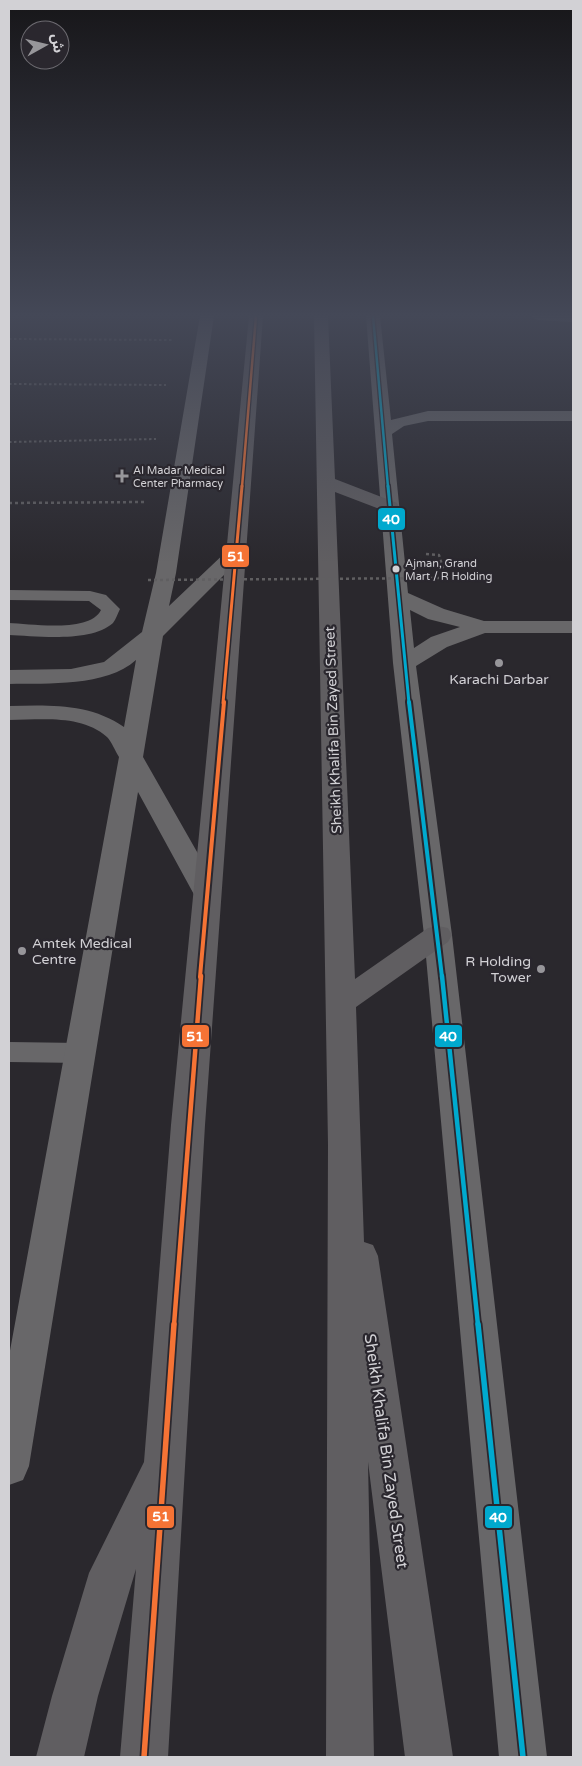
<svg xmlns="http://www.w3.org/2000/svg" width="582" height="1766" font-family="'Varela Round','Noto Sans Arabic',sans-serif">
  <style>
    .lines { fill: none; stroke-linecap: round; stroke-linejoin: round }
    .path-far1 { stroke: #605f61; stroke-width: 2; stroke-dasharray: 2.5 2.5; stroke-linecap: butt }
    .path { stroke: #605f61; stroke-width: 2.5; stroke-dasharray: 3 3; stroke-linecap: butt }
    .lane { fill: #686769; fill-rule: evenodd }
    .street { fill: #686769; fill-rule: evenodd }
    .primary { fill: #605e61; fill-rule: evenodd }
    .path-bridge { stroke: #605f61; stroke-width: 2.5; stroke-dasharray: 3 3; stroke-linecap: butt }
    .bus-1-far4-casing { stroke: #2a272e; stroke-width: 5 }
    .bus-1-far3-casing { stroke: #2a272e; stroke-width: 6 }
    .bus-1-far2-casing { stroke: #2a272e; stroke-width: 8 }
    .bus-1-far1-casing { stroke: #2a272e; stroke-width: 8 }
    .bus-1-casing { stroke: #2a272e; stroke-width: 9 }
    .bus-2-far4-casing { stroke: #2a272e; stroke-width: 5 }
    .bus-2-far3-casing { stroke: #2a272e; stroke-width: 6 }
    .bus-2-far2-casing { stroke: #2a272e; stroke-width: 8 }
    .bus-2-far1-casing { stroke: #2a272e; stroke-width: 8 }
    .bus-2-casing { stroke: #2a272e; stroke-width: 9 }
    .bus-1-far4 { stroke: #00a9ce; stroke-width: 2.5 }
    .bus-1-far3 { stroke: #00a9ce; stroke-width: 3 }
    .bus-1-far2 { stroke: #00a9ce; stroke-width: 4 }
    .bus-1-far1 { stroke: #00a9ce; stroke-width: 4.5 }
    .bus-1 { stroke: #00a9ce; stroke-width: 5.5 }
    .bus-2-far4 { stroke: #f57335; stroke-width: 2.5 }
    .bus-2-far3 { stroke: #f57335; stroke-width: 3 }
    .bus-2-far2 { stroke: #f57335; stroke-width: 4 }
    .bus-2-far1 { stroke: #f57335; stroke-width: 4.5 }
    .bus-2 { stroke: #f57335; stroke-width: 5.5 }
    .poi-dot { fill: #97969a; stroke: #2a272e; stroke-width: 2 }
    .bus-dot { fill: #d2d1d5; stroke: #2a272e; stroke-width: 2 }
    .labels { text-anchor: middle; stroke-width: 4.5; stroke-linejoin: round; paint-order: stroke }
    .far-poi-label { font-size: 11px; fill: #d2d1d5; stroke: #2a272e; text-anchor: start }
    .far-bus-label { font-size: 11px; fill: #d2d1d5; stroke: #2a272e; text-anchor: start }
    .poi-label { font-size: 14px; fill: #d2d1d5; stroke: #2a272e }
    .street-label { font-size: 14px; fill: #d2d1d5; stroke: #2a272e }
    .near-street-label { font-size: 16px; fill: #d2d1d5; stroke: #2a272e }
    .line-badge { stroke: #2a272e; stroke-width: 2 }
    .badge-label { font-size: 14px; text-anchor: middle; font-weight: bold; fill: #fff }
  </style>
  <rect width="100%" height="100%" fill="#2a282d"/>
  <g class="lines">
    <!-- path-far1 -->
    <g class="path-far1">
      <path d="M 9,339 L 174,340"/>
      <path d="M 9,384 L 166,385"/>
      <path d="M 9,442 L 156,439"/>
    </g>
    <!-- path -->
    <g class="path">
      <path d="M 9,503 L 146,502"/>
      <path d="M 426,554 L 439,555 L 446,578"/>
    </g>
    <!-- lane -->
    <g class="lane">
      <path d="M 531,316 L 573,316 L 573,322 L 537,320 Z"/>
      <path d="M 9,590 L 90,591 L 106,595 L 120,609 C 118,613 116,619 113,623 C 91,643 36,636 9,635 L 9,623 C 31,624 90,633 101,610 L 89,601 L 9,600 Z"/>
      <path d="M 9,1042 L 81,1043 L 91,1046 L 95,1053 L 91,1060 L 81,1063 L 9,1062 Z"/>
    </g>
    <!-- street -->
    <g class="street">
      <path d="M 200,316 L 214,316 L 176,573 L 169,606 L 230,548 L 244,548 L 247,552 L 163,636 L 143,757 L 221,894 L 217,900 L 207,903 L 197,900 L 138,792 L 29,1466 L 23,1480 L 9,1485 L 9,1356 L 119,757 C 115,751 112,742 107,737 C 81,714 41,720 9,720 L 9,706 C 48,705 90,703 124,727 L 136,660 C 106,687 48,683 9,684 L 9,670 L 71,669 L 104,662 L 142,632 L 156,573 Z"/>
      <path d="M 366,316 L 380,316 L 391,420 L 428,411 L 573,411 L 573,421 L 428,421 L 404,426 L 392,434 L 408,593 L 444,609 L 484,621 L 573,621 L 573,633 L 485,633 L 447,647 L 416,666 L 452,935 L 547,1757 L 499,1757 L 424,935 L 393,663 ZM 410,610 L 428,619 L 460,627 L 431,637 L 414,648 Z"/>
    </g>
    <!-- primary -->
    <g class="primary">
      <path d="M 249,316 L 263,316 L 205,1125 L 168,1757 L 120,1757 L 136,1569 L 98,1696 L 84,1757 L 36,1757 L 52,1696 L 89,1573 L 144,1462 L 171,1125 Z"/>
      <path d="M 314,316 L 328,316 L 335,479 L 397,503 L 399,507 L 397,511 L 390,513 L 335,492 L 355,979 L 428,928 L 438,926 L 448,928 L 452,935 L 448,942 L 356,1007 L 364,1242 L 373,1245 L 378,1256 L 453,1757 L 405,1757 L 368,1462 L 374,1757 L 326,1757 L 328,1144 Z"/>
    </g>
    <!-- path-bridge -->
    <path class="path-bridge" d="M 148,580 L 446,578"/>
    <!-- bus-1-far4 casing -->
    <g class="bus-1-far4-casing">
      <path id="bus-1-far4" d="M 373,316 L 388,487"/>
    </g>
    <!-- bus-1-far3 casing -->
    <g class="bus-1-far3-casing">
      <path id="bus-1-far3" d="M 388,486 L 409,703"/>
    </g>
    <!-- bus-1-far2 casing -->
    <g class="bus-1-far2-casing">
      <path id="bus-1-far2" d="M 409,702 L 442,977"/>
    </g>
    <!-- bus-1-far1 casing -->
    <g class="bus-1-far1-casing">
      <path id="bus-1-far1" d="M 442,976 L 478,1325"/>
    </g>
    <!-- bus-1 casing -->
    <g class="bus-1-casing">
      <path id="bus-1" d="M 478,1324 L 523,1757"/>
    </g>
    <!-- bus-2-far4 casing -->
    <g class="bus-2-far4-casing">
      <path id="bus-2-far4" d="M 242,487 L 256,316"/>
    </g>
    <!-- bus-2-far3 casing -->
    <g class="bus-2-far3-casing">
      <path id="bus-2-far3" d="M 223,703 L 242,486"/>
    </g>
    <!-- bus-2-far2 casing -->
    <g class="bus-2-far2-casing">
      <path id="bus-2-far2" d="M 200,977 L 224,702"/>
    </g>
    <!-- bus-2-far1 casing -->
    <g class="bus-2-far1-casing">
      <path id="bus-2-far1" d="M 174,1325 L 201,976"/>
    </g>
    <!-- bus-2 casing -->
    <g class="bus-2-casing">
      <path id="bus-2" d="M 144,1757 L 174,1324"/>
    </g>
    <!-- bus-1-far4 -->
    <use href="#bus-1-far4" class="bus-1-far4"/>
    <!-- bus-1-far3 -->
    <use href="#bus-1-far3" class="bus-1-far3"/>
    <!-- bus-1-far2 -->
    <use href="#bus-1-far2" class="bus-1-far2"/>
    <!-- bus-1-far1 -->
    <use href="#bus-1-far1" class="bus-1-far1"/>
    <!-- bus-1 -->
    <use href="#bus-1" class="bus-1"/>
    <!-- bus-2-far4 -->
    <use href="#bus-2-far4" class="bus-2-far4"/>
    <!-- bus-2-far3 -->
    <use href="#bus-2-far3" class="bus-2-far3"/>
    <!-- bus-2-far2 -->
    <use href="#bus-2-far2" class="bus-2-far2"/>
    <!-- bus-2-far1 -->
    <use href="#bus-2-far1" class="bus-2-far1"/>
    <!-- bus-2 -->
    <use href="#bus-2" class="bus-2"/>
  </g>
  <!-- sky -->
  <linearGradient id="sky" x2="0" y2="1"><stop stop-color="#171619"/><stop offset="0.56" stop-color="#444857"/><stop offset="1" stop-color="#444857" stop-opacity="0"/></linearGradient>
  <rect width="582" height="563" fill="url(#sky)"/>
  <!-- markers -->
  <g class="poi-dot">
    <path d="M119.5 468.5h5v5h5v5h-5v5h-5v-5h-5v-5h5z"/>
    <circle cx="499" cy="663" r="5"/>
    <circle cx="22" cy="951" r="5"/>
    <circle cx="541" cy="969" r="5"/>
  </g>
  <circle class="bus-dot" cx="396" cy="569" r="4.5"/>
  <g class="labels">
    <!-- far-poi labels -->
    <g class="far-poi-label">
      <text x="133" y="474">Al Madar Medical<tspan x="133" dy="13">Center Pharmacy</tspan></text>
    </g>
    <!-- far-bus labels -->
    <g class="far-bus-label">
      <text x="405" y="567">Ajman, Grand<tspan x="405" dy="13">Mart / R Holding</tspan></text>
    </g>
    <!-- poi labels -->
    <g class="poi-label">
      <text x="499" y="684">Karachi Darbar</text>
      <text x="32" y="948" text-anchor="start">Amtek Medical<tspan x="32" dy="16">Centre</tspan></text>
      <text x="531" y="966" text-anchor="end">R Holding<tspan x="531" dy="16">Tower</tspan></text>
    </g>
    <!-- street labels -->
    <g class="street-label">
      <text transform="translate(333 730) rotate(-92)" y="5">Sheikh Khalifa Bin Zayed Street</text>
    </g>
    <!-- near-street labels -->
    <g class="near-street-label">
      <text transform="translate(387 1451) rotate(82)" y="6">Sheikh Khalifa Bin Zayed Street</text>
    </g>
  </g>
  <g class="line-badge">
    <rect x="377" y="507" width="29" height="24" rx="5" fill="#00a9ce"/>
    <rect x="221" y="544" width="29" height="24" rx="5" fill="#f57335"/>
    <rect x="181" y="1024" width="29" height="24" rx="5" fill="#f57335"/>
    <rect x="434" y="1024" width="29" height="24" rx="5" fill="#00a9ce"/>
    <rect x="146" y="1505" width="29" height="24" rx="5" fill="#f57335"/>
    <rect x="484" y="1505" width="29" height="24" rx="5" fill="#00a9ce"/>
  </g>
  <g class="badge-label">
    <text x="391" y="524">40</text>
    <text x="236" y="561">51</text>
    <text x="195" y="1041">51</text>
    <text x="448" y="1041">40</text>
    <text x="161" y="1521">51</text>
    <text x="498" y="1522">40</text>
  </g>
  <!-- border -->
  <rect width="582" height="1766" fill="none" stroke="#d2d1d5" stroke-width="20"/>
  <!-- north arrow -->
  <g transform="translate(45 45) rotate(82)"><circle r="24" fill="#2a272e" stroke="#6d6b71"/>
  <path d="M0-4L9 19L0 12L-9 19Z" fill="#97969a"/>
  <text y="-8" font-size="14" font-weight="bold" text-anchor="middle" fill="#d2d1d5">ش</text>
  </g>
</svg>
